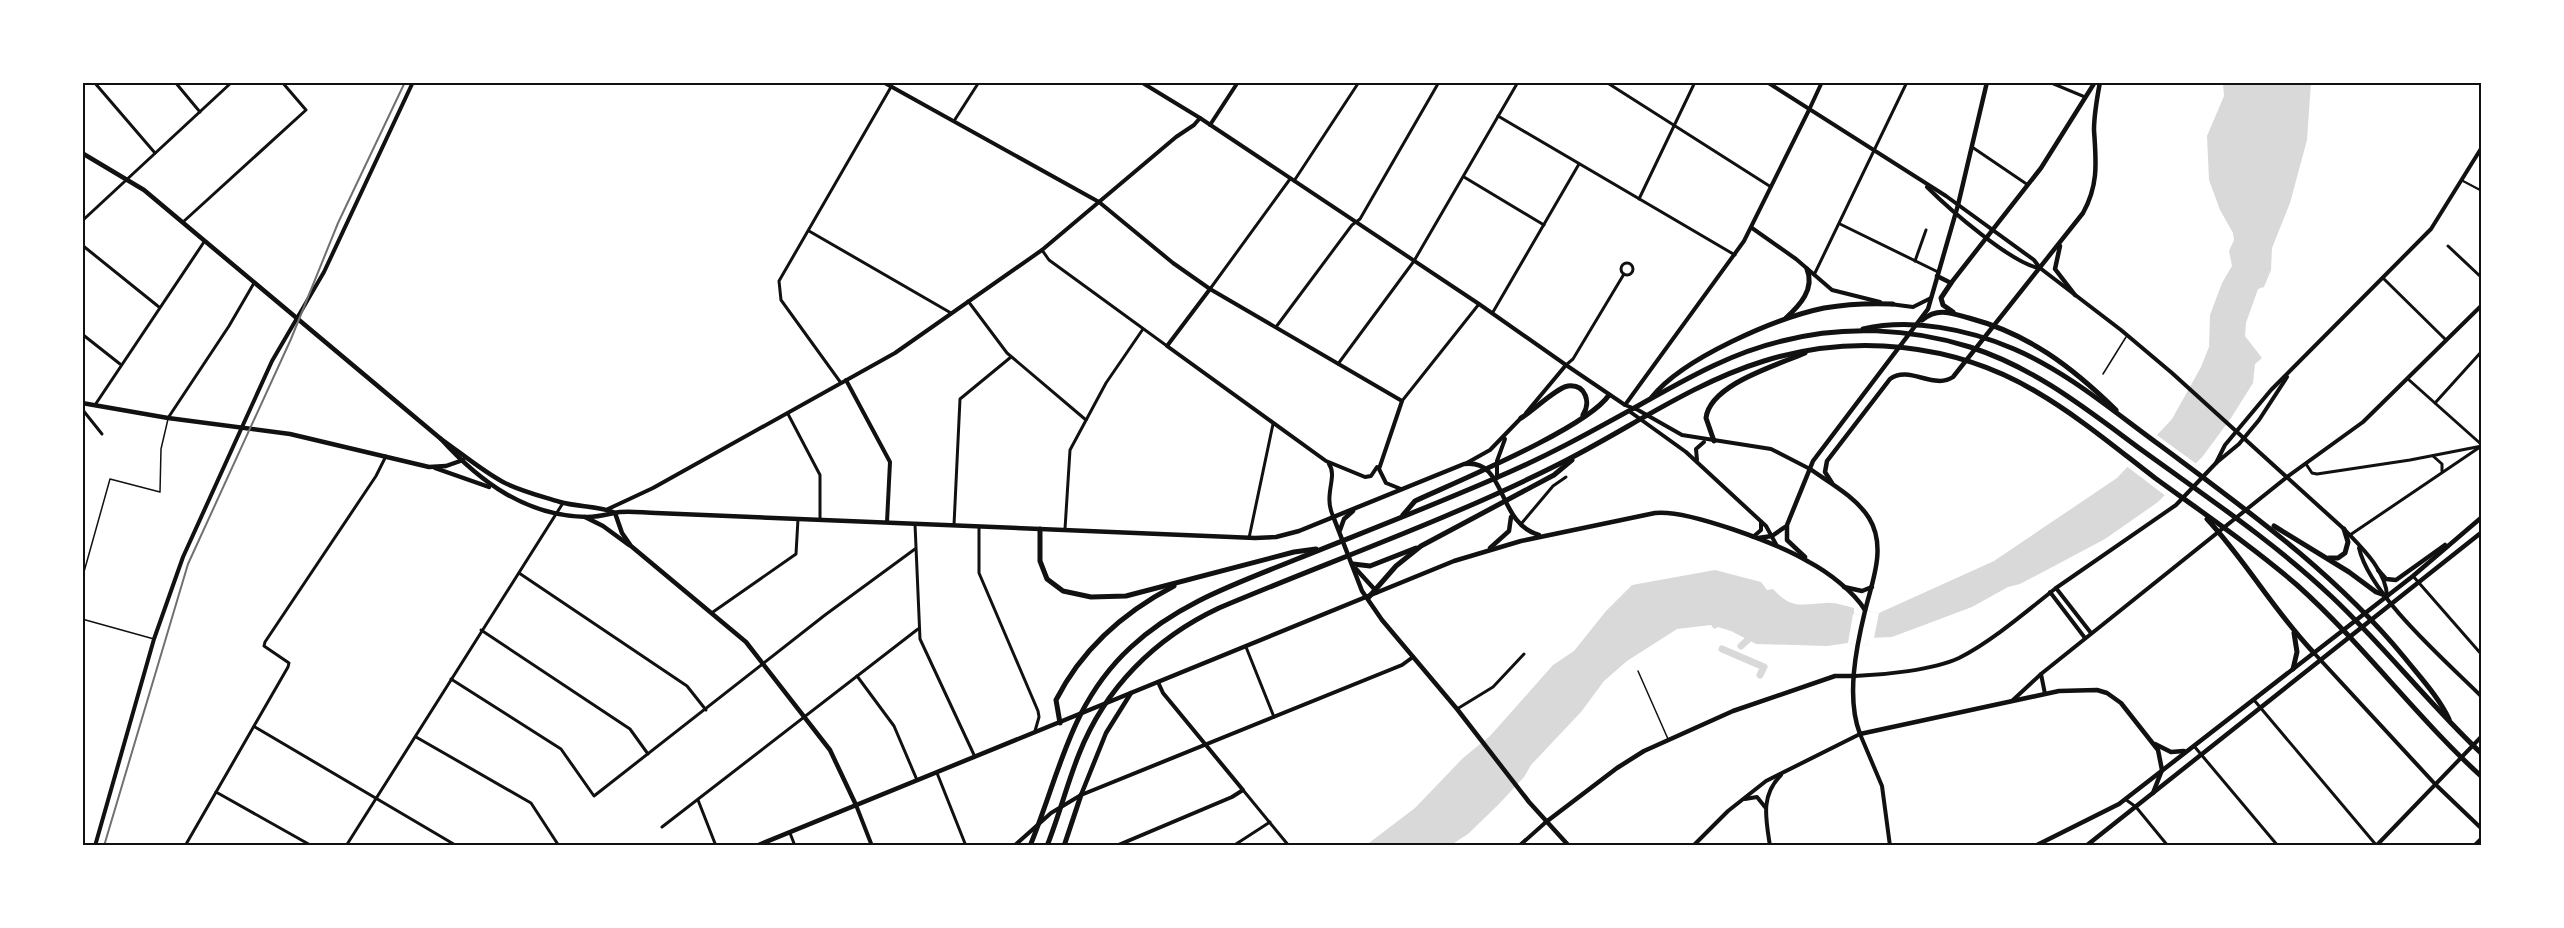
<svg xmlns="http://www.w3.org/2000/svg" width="2564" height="928" font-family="Arial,sans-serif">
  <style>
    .water { fill: #d9d9d9 }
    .pier { fill: #fff }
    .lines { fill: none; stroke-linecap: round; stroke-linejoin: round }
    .canal { stroke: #d9d9d9; stroke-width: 7 }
    .service { stroke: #111; stroke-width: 1.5 }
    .pedestrian { stroke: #111; stroke-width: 2 }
    .minor { stroke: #111; stroke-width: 3 }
    .tertiary { stroke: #111; stroke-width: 4 }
    .secondary { stroke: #111; stroke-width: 4 }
    .primary { stroke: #111; stroke-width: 4.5 }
    .motorway { stroke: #111; stroke-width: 5 }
    .rail { stroke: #707070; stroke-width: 2 }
    .neatline { fill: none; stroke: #111; stroke-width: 2 }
  </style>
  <rect width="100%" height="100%" fill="#fff"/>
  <!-- water -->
  <path class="water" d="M 2223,83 L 2311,83 L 2307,140 L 2290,203 L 2272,248 L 2271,270 L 2264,287 L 2258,289 L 2246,323 L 2245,336 L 2262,358 L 2255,364 L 2253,383 L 2231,418 L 2203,456 L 2158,502 L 2105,539 L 2020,584 L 2008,587 L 1972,607 L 1892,637 L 1869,638 L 1867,646 L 1848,643 L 1827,646 L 1756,644 L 1731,631 L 1718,627 L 1714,629 L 1711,625 L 1677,629 L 1627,661 L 1604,681 L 1581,712 L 1531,765 L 1524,777 L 1499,804 L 1468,834 L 1451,845 L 1365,846 L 1415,808 L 1463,758 L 1490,736 L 1553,665 L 1574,651 L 1606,611 L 1632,585 L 1715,570 L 1761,582 L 1767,590 L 1773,589 C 1793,610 1800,604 1826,603 C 1835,602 1845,606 1854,608 L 1854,614 L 1860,615 L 1862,610 L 1879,613 L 1994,561 L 2117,478 L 2172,419 L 2201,367 L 2209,347 L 2210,315 L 2222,283 L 2232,266 L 2229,251 L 2234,240 L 2233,233 L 2220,210 L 2209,180 L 2207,136 L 2224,96 Z"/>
  <!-- pier -->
  <g class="pier">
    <path d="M 2154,433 L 2198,465 L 2167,497 L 2125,465 Z"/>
    <path d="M 1862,610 L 1879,613 L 1874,638 L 1869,638 L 1867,646 L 1848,643 L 1853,614 L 1860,615 Z"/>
  </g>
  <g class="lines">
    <!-- canal -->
    <g class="canal">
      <path d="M 1741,646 L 1754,634"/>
      <path d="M 1722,649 L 1764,667 L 1760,675"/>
    </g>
    <!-- service -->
    <g class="service">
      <path d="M 2103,374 L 2126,337"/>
      <path d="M 82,579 L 110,479 L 160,492 L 161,449 L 168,419"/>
      <path d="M 82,619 L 154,639"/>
      <path d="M 1638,671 L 1668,739"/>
    </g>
    <!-- pedestrian -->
    <path class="pedestrian" d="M 2463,181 L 2482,191"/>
    <!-- minor -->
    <g class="minor">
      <path d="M 94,82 L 155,153"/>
      <path d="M 175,82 L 200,112"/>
      <path d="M 1606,82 L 1771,187"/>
      <path d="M 2049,82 L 2085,97"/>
      <path d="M 1498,116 L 1735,255"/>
      <path d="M 954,121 L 979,82"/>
      <path d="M 1972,147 L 2028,185"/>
      <path d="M 1464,177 L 1544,225"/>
      <path d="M 1294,181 L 1359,82"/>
      <path d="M 1639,199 L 1695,82"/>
      <path d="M 82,221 L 232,82"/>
      <path d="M 183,222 L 306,110 L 282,82"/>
      <path d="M 1840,224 L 1938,272"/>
      <path d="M 809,231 L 951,313"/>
      <path d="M 82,245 L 159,307"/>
      <path d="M 2448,246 L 2482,278"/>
      <path d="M 1042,250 L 1049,260 L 1167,346"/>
      <path d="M 1915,261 L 1926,230"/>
      <circle cx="1627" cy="269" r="6"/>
      <path d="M 1814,275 L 1907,82"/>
      <path d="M 2384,279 L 2446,340"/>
      <path d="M 1210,289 L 1290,179"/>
      <path d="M 968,301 L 1007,353 L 1086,420"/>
      <path d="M 1493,312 L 1579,164"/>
      <path d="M 1276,327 L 1352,225 L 1360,219 L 1439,82"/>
      <path d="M 82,334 L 120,364"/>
      <path d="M 1338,364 L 1414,261 L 1518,82"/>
      <path d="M 1566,365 L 1573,359 L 1624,274"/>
      <path d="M 2408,379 L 2482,445"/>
      <path d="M 841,383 L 781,300 L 779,281 L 891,87"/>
      <path d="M 1402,401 L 1479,304"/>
      <path d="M 2435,403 L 2482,351"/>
      <path d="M 95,405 L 204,242"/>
      <path d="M 82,409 L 102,434"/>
      <path d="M 788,414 L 820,475 L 820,520"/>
      <path d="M 168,418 L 229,326 L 254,283"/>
      <path d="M 2433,456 L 2442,464 L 2442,471"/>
      <path d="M 2306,464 L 2312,473 L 2317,474 L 2410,460 L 2482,446"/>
      <path d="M 915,524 L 920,639 L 975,757"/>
      <path d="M 1521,524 L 1553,486 L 1566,477"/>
      <path d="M 954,525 L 960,399 L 1011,357"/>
      <path d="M 979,527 L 979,573 L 1038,711 L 1039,717 L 1035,731"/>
      <path d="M 1065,529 L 1070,450 L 1106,383 L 1143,329"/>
      <path d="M 2350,535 L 2480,447"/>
      <path d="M 1249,538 L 1273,424"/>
      <path d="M 519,573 L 687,686 L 706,710"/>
      <path d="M 2413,576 L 2482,655"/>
      <path d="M 713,612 L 796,554 L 798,519"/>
      <path d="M 481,630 L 630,729 L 648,754"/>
      <path d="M 1246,647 L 1274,717"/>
      <path d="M 857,676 L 894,726 L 917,780"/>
      <path d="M 451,679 L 561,749 L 594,796 L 825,615 L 915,549"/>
      <path d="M 2254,700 L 2377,846"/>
      <path d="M 1457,709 L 1493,687 L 1524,654"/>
      <path d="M 255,727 L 457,846"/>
      <path d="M 416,737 L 531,803 L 559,846"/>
      <path d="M 2194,746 L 2278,846"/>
      <path d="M 937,773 L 966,846"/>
      <path d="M 1243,790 L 1289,846"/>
      <path d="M 216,792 L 312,846"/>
      <path d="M 2125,799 L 2136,807 L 2168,846"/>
      <path d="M 698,800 L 716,846"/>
      <path d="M 662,827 L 918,629"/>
      <path d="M 790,833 L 795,846"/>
      <path d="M 185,846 L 288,667 L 289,663 L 264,646 L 265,642 L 376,476 L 386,456"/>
      <path d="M 346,846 L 563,503"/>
      <path d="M 1233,846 L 1270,822"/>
    </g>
    <!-- tertiary -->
    <g class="tertiary">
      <path d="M 1141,82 L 1200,118 L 1479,304 L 1566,365"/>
      <path d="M 1809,110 L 1822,82"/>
      <path d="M 1210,125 L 1238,82"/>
      <path d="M 846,380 L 890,462 L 887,522"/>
      <path d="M 2216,463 L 2225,445 L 2271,390 L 2431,229 L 2482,147"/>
      <path d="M 2287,477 L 2363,422 L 2482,305"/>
      <path d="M 608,509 L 653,488 L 895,353 L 1042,250 L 1176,137 L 1194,125 L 1200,118"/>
      <path d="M 2056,588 L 2176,505 L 2216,463 L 2239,444 L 2259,420 L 2287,377"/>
      <path d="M 2314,653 L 2435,784 L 2482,829"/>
      <path d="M 1014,846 L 1051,813 L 1081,795 L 1402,665 L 1413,657"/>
      <path d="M 1116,846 L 1232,797 L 1243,790 L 1163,693 L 1158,682"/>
    </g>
    <!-- secondary -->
    <g class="secondary">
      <path d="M 883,82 L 1099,202 L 1173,263 L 1210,289 L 1402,401 L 1379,469 L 1386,483 L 1401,489"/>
      <path d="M 1767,82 L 1946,196 L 2034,260 L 2040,268 L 2121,330 L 2172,373 L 2344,529 C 2361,547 2386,570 2387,596"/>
      <path d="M 1927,187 C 1949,209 2011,263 2039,268"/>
      <path d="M 1752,228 L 1796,259 L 1832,290 L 1880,302"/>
      <path d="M 1210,289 L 1167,346 L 1326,461 L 1365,477 L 1371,476 L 1377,467"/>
      <path d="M 1890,304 L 1913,307 L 1931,298"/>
      <path d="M 1625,405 L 1744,241 L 1809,110"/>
      <path d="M 1629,411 L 1686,452 L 1766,526 L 1777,546"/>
      <path d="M 1526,413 L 1566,365 L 1625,405 L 1638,410 L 1682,435 L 1771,449 L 1810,469"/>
      <path d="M 1697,460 L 1696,449 L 1704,442"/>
      <path d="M 1329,464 C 1338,477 1323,494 1333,516"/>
      <path d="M 1465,464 L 1490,450 L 1521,418"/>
      <path d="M 1497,478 L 1497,461 L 1505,439"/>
      <path d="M 1753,537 L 1761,530 L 1761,522"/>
      <path d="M 2359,548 C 2370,596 2447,662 2482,697"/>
      <path d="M 2050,592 L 2085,638"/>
      <path d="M 1855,676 C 1884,675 1933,670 1959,658 C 1991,642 2027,611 2056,588 L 2091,633"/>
      <path d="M 2045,694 L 2041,674 L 2287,477"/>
      <path d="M 2013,700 L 2041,674"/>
      <path d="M 1745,799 L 1757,797 L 1765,807"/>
      <path d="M 856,805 L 872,846"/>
      <path d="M 95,846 L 154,639 L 183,557 L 272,361 L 324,272 L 413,82"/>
      <path d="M 1519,846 L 1546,822"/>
      <path d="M 1693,846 L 1728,811 L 1766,781 L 1860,734 L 1882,786 L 1890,846"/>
      <path d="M 1770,846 C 1766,819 1760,796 1781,775"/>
      <path d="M 2376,846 L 2482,736"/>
      <path d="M 2474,846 L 2482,838"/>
    </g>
    <!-- primary -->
    <g class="primary">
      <path d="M 82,153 L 144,190 L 441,439 C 461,453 481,470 503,482 C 520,491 541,496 560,502 C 577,507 602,506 615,513 L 622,533 L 631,546 L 746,642 L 830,750 L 856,805"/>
      <path d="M 2060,246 L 2055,269 L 2075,295"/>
      <path d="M 1937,276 L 1951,283 L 2041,168 L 2095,82"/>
      <path d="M 82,403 L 168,418 L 290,434 L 429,467 L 446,466 L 463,460"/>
      <path d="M 441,439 C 480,482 526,516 587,517 C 597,517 605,515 614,513 C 626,510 643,513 656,513 L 1255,538 L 1276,537 L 1299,531 L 1464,464 C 1507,458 1496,523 1539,535"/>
      <path d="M 435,468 L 489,487"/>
      <path d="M 1810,469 C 1830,483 1856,497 1869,518 C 1887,547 1872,582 1865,611 C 1856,648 1846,698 1860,734 L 2059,691 L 2097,690 L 2107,693 L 2121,703 L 2158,750 L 2162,770 L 2153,793"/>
      <path d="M 1832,483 L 1825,472 L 1827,461 L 1890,379 C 1909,365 1934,390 1953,377 L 2083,213 C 2099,184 2096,161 2094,130 C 2094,114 2097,98 2100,82"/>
      <path d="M 1333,516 L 1362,591 L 1382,620 L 1457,709 L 1529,802 L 1569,846"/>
      <path d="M 585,517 L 603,526 L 629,545"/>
      <path d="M 1340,530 L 1344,519 L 1353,511"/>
      <path d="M 1758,538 L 1772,536 L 1785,527"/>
      <path d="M 1490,548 L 1509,531 L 1511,517"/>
      <path d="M 1805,557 L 1787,540 L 1787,525 L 1813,461 L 1928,309 L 1958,205 L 1987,82"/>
      <path d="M 1356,569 L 1377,592"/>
      <path d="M 2378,570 L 2386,579 L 2396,580 L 2445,545"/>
      <path d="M 1844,587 L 1862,591 L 1872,587"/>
      <path d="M 2155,744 L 2171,752 L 2184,751"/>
      <path d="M 1081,795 L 1106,733 L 1131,693"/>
      <path d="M 1546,822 L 1617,768 L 1644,751 L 1733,711 L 1835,676 L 1855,676"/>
      <path d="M 756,846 L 1454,561 L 1521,541 L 1655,513 C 1687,509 1779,544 1809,562 C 1828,572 1854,592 1865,610"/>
      <path d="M 2035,846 L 2119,804 L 2413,576 L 2482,517"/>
      <path d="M 2086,846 L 2482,532"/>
    </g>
    <!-- motorway -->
    <g class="motorway">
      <path d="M 1951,283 L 1941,298 L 1943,305 L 1953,312"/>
      <path d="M 1786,318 C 1800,305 1815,289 1807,269"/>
      <path d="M 1922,320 C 1938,307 1951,313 1969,318 C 2029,334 2072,367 2116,410"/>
      <path d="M 1863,329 C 1912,318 1968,329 2014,349 C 2068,372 2114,412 2161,446 C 2248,511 2335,573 2404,657 C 2420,677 2438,696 2449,719"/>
      <path d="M 1652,397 C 1683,358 1776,318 1824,308 C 1847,304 1870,303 1893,304"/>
      <path d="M 1521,418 C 1533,411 1556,388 1568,386 C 1586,384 1591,403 1583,415"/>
      <path d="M 1714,441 L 1706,418 C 1710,384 1778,365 1805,353"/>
      <path d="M 1403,515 L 1415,501 C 1456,482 1587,428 1609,395"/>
      <path d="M 2207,519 C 2246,561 2274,611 2314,653"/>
      <path d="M 2274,526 L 2349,572 L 2376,592 L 2387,596"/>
      <path d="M 1040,529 L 1040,561 L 1047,579 L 1063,591 L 1091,597 L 1126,596 L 1294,552 L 1316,549"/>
      <path d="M 2329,558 L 2338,558 L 2345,553 L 2348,542 L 2344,529"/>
      <path d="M 1353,564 L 1370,566 L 1416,548"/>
      <path d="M 1368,598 L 1396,566 L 1421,546 L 1554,475 L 1572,460"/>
      <path d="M 2293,669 L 2297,652 L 2294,633"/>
      <path d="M 1060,723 L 1056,700 C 1082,649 1124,612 1174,586"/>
      <path d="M 1030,846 C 1060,773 1070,703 1131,647 C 1178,603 1238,583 1297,559 C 1364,532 1432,506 1498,477 C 1548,456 1596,429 1643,403 C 1688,378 1731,353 1782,341 C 1843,325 1910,328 1970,347 C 2035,368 2085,408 2139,448 C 2205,496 2273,541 2332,597 C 2385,647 2429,704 2482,754"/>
      <path d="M 1047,846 C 1059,816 1067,784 1079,754 C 1105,688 1155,638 1219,608 C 1330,561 1445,521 1553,467 C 1623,433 1689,384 1764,361 C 1853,333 1954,343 2035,391 C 2078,416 2116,448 2155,478 C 2203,513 2252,546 2297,585 C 2363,644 2416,717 2482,777"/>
      <path d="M 1064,846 L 1081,795"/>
    </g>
    <!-- rail -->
    <path class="rail" d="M 104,846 L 188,564 L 291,339 L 338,223 L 405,82"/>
  </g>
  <!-- border -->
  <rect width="2564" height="928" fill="none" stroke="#ffffff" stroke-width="168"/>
  <rect x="84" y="84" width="2396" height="760" class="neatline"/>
</svg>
